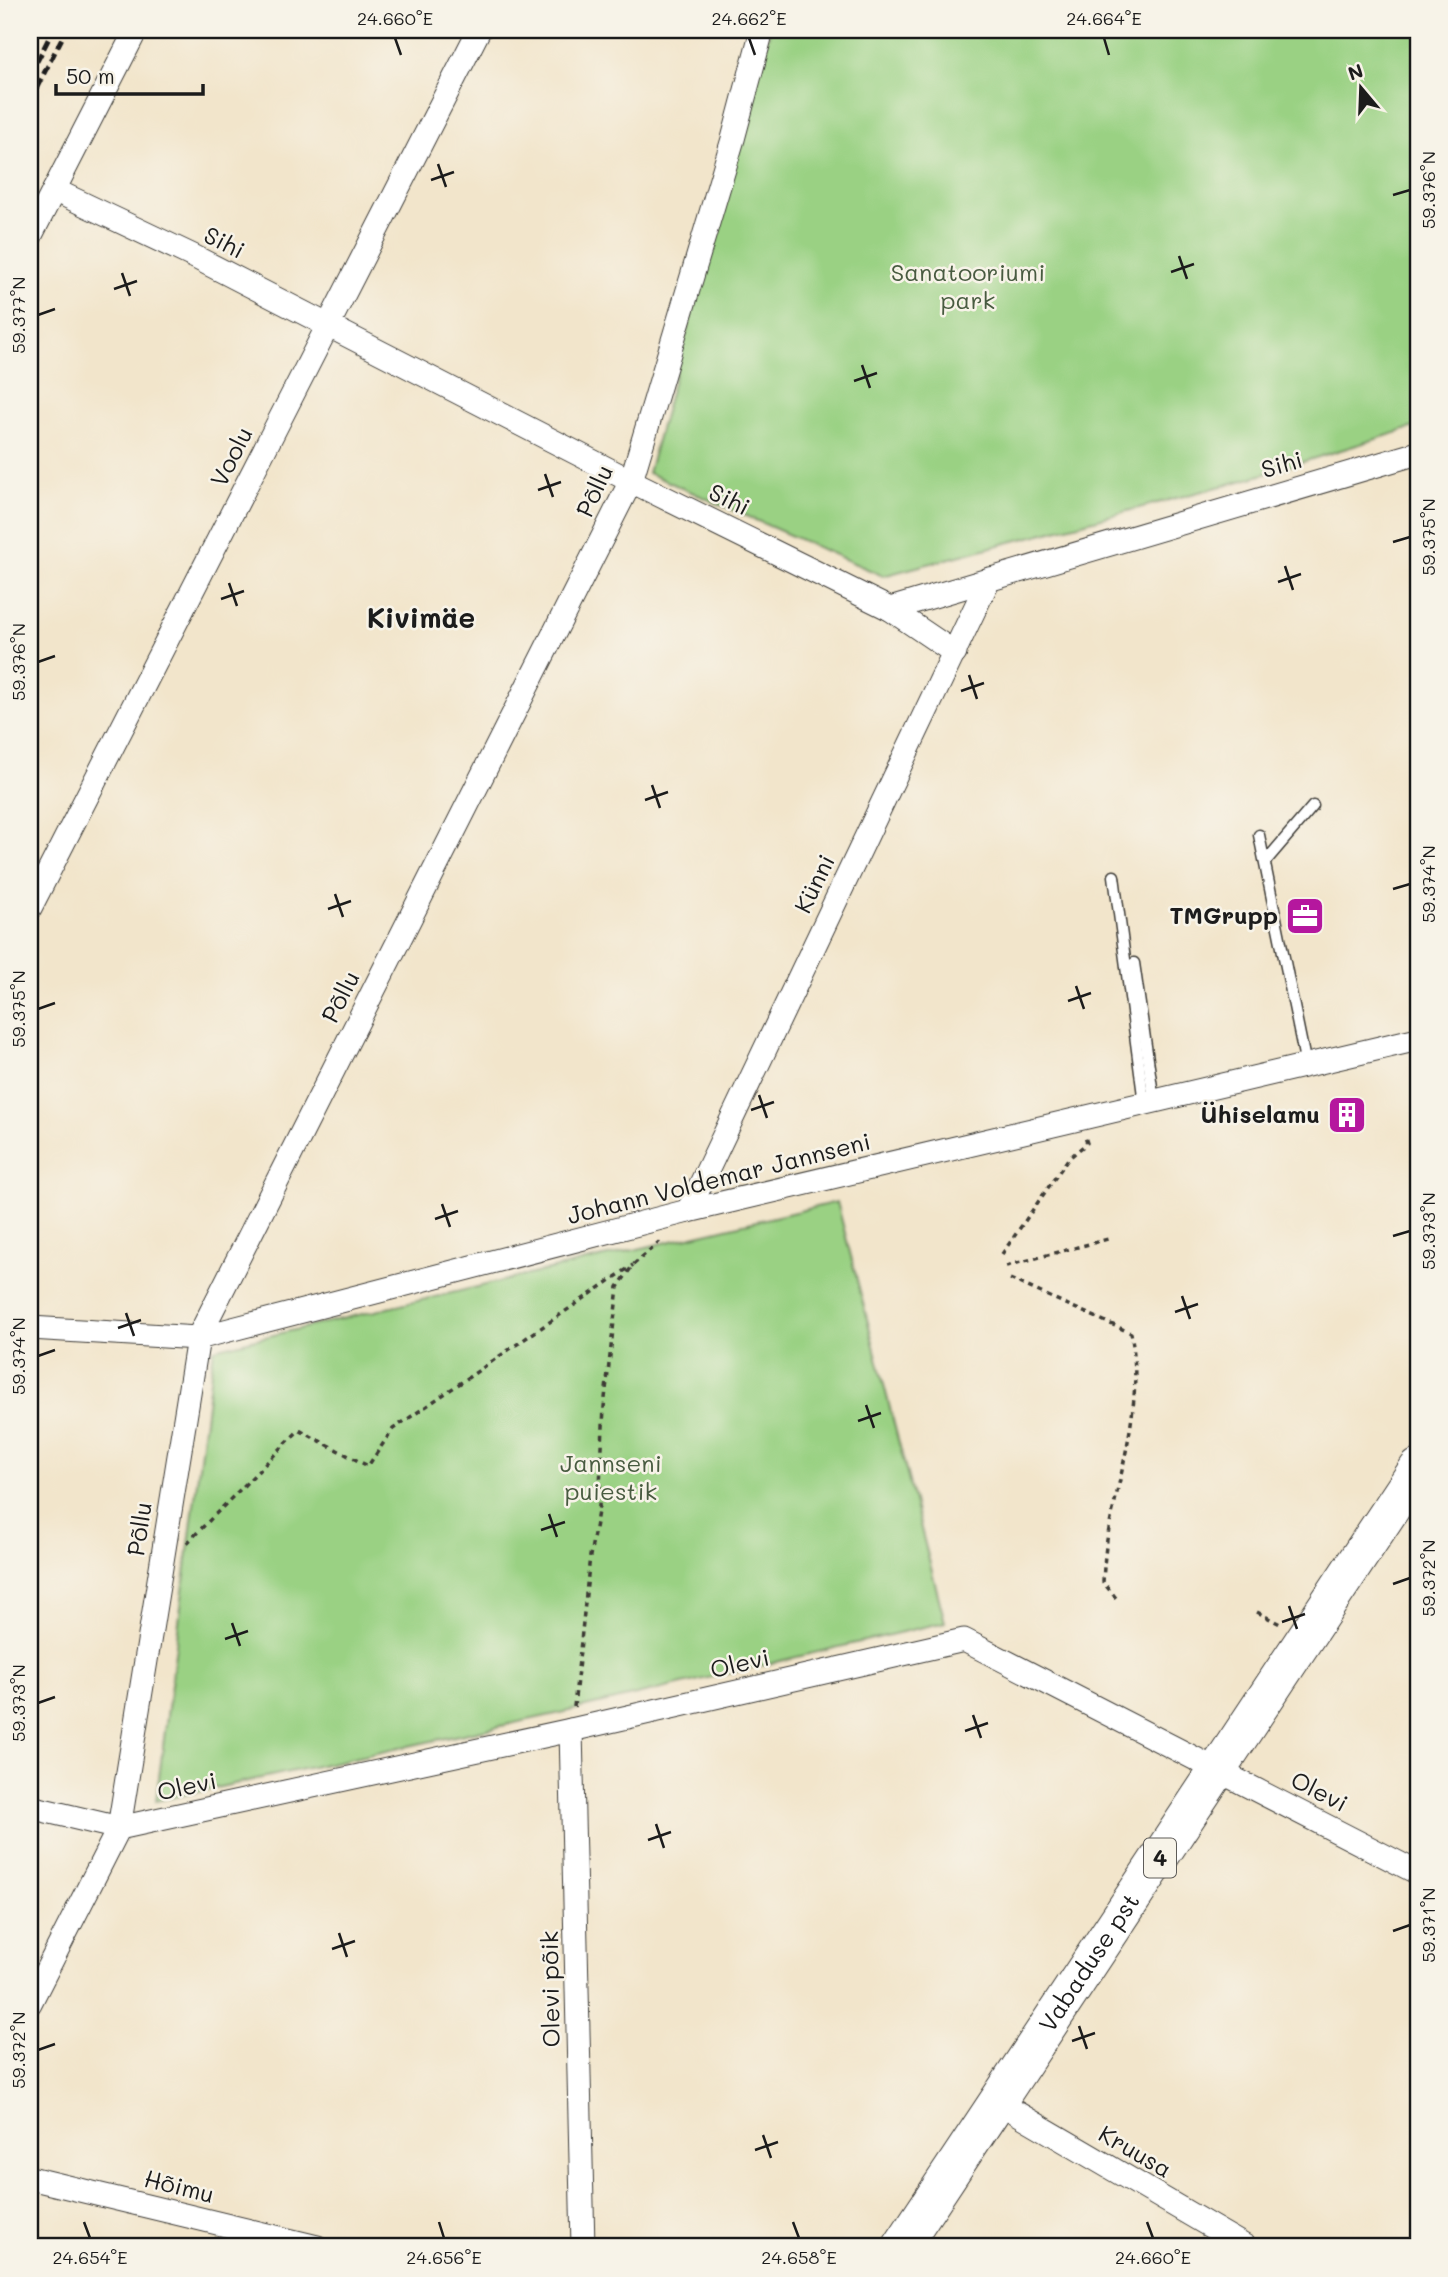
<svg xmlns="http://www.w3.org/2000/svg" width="1448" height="2277" font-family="Mali,sans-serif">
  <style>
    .green { fill: #9ad183; stroke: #5b7650; stroke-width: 2 }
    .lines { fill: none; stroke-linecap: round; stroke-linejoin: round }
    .service-casing { stroke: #3c3a36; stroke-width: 13 }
    .minor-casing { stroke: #3c3a36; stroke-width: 25 }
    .trunk-casing { stroke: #3c3a36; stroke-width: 39 }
    .path { stroke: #3c3a36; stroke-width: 3.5; stroke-dasharray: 5 5; stroke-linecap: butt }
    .service { stroke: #fff; stroke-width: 10 }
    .minor { stroke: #fff; stroke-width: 23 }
    .trunk { stroke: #fff; stroke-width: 37 }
    .rail { stroke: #1c1c1c; stroke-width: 5; stroke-dasharray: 10 5; stroke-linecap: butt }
    .ticks { fill: none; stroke: #1c1c1c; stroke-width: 2.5 }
    .labels { text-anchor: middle; stroke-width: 5; stroke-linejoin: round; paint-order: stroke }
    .shield { fill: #f7f3e8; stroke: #5e5c59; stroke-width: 2 }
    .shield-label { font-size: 23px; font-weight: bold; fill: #1c1c1c }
    .street-label { font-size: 24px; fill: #1c1c1c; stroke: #f7f3e8 }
    .park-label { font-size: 24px; fill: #485b40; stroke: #f7f3e8 }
    .poi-label { font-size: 24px; font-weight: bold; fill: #1c1c1c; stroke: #f7f3e8; text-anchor: end }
    .quarter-label { font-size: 28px; font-weight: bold; fill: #1c1c1c; stroke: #f7f3e8 }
    .neatline { fill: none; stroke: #1c1c1c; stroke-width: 2.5 }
    .ticks-label { font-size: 18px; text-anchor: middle; fill: #1c1c1c }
  </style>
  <rect width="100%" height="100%" fill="#f7f3e8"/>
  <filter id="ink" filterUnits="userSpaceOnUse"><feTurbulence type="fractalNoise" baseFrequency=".0143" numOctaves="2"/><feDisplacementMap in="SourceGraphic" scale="14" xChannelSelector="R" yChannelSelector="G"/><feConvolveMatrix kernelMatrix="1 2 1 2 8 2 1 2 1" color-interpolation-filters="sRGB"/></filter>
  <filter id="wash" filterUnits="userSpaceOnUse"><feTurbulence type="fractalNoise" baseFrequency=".00686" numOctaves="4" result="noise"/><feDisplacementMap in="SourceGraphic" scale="28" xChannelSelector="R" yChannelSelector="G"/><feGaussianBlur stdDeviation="1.57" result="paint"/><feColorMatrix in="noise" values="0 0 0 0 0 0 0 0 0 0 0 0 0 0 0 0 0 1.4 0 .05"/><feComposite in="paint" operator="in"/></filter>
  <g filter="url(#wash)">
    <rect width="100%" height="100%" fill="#f2e5cb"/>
    <!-- green -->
    <g class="green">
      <path d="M 770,30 L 1418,30 L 1418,426 L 1248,479 L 883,576 L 648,473 Z"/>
      <path d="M 837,1202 L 945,1622 L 556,1714 L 156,1801 L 214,1349 Z"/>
    </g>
  </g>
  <g filter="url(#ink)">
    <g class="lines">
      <!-- service casing -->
      <g class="service-casing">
        <g id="service">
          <path d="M 1259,835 L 1306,1065"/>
          <path d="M 1265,862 L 1313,806"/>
          <path d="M 1114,876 L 1144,1103"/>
          <path d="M 1134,963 L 1154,1101"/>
        </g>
      </g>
      <!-- minor casing -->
      <g class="minor-casing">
        <g id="minor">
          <path d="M 54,190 L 193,256 L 631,481 L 890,609 L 1418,453"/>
          <path d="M 30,237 L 136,30"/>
          <path d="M 890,609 L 955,653"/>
          <path d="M 30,908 L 479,30"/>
          <path d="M 688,1211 L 989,579"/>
          <path d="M 30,1328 L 198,1338 L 688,1211 L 1418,1039"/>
          <path d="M 571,1730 L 583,2247"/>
          <path d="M 30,1807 L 119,1828 L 571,1730 L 964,1640 L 1418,1873"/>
          <path d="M 30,2003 L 119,1828 L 198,1338 L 631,481 L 733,139 L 762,30"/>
          <path d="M 998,2102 L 1246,2247"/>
          <path d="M 30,2178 L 317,2247"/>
        </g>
      </g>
      <!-- trunk casing -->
      <g class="trunk-casing">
        <g id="trunk">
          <path id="s1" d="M 901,2247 L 1418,1468"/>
        </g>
      </g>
      <!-- path -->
      <g class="path">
        <path d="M 1002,1254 L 1068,1159 L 1087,1143 L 1085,1137"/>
        <path d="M 1006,1266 L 1108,1239"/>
        <path d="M 1010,1279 L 1131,1333 C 1144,1401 1121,1468 1108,1534 C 1105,1550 1104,1566 1103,1582 L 1116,1598"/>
        <path d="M 187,1543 L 299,1430 L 368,1466 L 393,1429 L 633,1265"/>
        <path d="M 1257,1612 L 1280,1624"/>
        <path d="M 574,1707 L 590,1556 L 599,1506 L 604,1407 L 618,1287 L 633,1265 L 660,1241"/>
      </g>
      <!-- service -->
      <use href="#service" class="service"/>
      <!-- minor -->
      <use href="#minor" class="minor"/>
      <!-- trunk -->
      <use href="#trunk" class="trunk"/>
      <!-- rail -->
      <g class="rail">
        <path d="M 30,75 L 53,30"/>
        <path d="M 30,101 L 66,30"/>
      </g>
    </g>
  </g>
  <!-- ticks -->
  <path class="ticks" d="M 395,38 L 401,55M 749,38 L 755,55M 1104,38 L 1109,55M 438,164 L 446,187M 431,180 L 454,172M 1393,195 L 1410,190M 1179,256 L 1187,279M 1171,272 L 1194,264M 122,273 L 130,296M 114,289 L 137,281M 38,315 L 55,309M 862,365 L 870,388M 854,381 L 877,373M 545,474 L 553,497M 538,490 L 561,482M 1393,542 L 1410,537M 1285,566 L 1293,590M 1278,582 L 1301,574M 229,583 L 237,606M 221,599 L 244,591M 38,662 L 55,656M 969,675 L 977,699M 961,691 L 984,683M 652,785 L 660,808M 645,800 L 668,792M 1393,889 L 1410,884M 335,894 L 343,917M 328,909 L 351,901M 1076,986 L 1084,1009M 1068,1001 L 1091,993M 38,1009 L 55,1003M 759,1095 L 767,1118M 751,1110 L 774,1102M 442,1204 L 450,1227M 435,1219 L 458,1211M 1393,1236 L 1410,1231M 1182,1296 L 1190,1319M 1175,1312 L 1198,1304M 126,1313 L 134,1336M 118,1328 L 141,1320M 38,1356 L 55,1350M 866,1405 L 874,1428M 858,1421 L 881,1413M 549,1514 L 557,1537M 541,1530 L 565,1522M 1393,1584 L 1410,1578M 1289,1606 L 1297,1629M 1282,1622 L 1305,1614M 232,1623 L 240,1646M 225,1639 L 248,1631M 38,1703 L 55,1697M 973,1715 L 981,1738M 965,1731 L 988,1723M 656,1824 L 664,1848M 648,1840 L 671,1832M 1393,1931 L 1410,1925M 339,1933 L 347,1957M 332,1949 L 355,1941M 1079,2026 L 1087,2049M 1072,2041 L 1095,2033M 38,2050 L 55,2044M 763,2135 L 771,2158M 755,2150 L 778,2142M 84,2222 L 90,2238M 439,2222 L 444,2238M 793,2222 L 799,2238M 1147,2222 L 1153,2238"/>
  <!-- icons -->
  <defs>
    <g id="office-square" transform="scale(2.0125)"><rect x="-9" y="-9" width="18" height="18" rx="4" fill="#b5179e" stroke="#f7f3e8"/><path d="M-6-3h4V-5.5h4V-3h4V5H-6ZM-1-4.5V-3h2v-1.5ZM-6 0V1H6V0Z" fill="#fff"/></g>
    <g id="building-square" transform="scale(2.0125)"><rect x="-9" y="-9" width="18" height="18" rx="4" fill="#b5179e" stroke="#f7f3e8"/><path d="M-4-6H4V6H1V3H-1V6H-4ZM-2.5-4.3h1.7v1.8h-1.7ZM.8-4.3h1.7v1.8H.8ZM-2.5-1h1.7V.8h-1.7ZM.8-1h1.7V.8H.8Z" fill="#fff"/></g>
  </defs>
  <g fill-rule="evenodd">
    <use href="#office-square" x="1305" y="916"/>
    <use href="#building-square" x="1347" y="1115"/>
  </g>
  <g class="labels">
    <!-- shield labels -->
    <rect class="shield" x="1144" y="1838.5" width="32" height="39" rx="5"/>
    <g class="shield-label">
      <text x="1160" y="1866">4</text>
    </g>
    <!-- street labels -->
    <g class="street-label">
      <text transform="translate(224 243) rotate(27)" y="8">Sihi</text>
      <text transform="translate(232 457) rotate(-63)" y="8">Voolu</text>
      <text transform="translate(1282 465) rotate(-16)" y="8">Sihi</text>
      <text transform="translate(595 491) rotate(-65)" y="8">Põllu</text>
      <text transform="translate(729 500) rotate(26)" y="8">Sihi</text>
      <text transform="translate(815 884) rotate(-64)" y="8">Künni</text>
      <text transform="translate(341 997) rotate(-63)" y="8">Põllu</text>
      <text transform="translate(719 1179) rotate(-14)" y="8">Johann Voldemar Jannseni</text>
      <text transform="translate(140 1529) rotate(-81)" y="8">Põllu</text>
      <text transform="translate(740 1664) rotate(-13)" y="8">Olevi</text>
      <text transform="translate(187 1787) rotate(-12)" y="8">Olevi</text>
      <text transform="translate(1319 1792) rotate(27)" y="8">Olevi</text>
      <text dy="8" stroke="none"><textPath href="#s1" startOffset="341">Vabaduse pst</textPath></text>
      <text transform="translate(551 1989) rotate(-91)" y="8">Olevi põik</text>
      <text transform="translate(1135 2152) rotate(30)" y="8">Kruusa</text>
      <text transform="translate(179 2187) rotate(14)" y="8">Hõimu</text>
    </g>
    <!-- park labels -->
    <g class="park-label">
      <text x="968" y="281">Sanatooriumi<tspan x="968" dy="28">park</tspan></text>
      <text x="611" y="1472">Jannseni<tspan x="611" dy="28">puiestik</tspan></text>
    </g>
    <!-- poi labels -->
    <g class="poi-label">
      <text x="1278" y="924">TMGrupp</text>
      <text x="1320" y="1123">Ühiselamu</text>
    </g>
    <!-- quarter labels -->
    <g class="quarter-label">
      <text x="421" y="628">Kivimäe</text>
    </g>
  </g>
  <!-- margin -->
  <rect width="1448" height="2277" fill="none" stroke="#f7f3e8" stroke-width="77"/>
  <!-- north arrow -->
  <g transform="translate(1361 88) rotate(341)" stroke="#f7f3e8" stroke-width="5" paint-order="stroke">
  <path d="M0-5L12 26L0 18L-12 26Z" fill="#1c1c1c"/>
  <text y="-10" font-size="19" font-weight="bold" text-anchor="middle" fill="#1c1c1c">N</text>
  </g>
  <!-- scale -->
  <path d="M56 84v10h147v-10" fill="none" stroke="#1c1c1c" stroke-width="3.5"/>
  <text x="66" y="84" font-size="21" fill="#1c1c1c" stroke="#f7f3e8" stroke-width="5" paint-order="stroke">50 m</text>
  <rect x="38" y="38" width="1372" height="2200" class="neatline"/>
  <g class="ticks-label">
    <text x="395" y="25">24.660°E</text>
    <text x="749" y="25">24.662°E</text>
    <text x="1104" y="25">24.664°E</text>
    <text transform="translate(1429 190) rotate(-90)" y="6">59.376°N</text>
    <text transform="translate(19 315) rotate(-90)" y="6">59.377°N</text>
    <text transform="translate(1429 537) rotate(-90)" y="6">59.375°N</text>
    <text transform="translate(19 662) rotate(-90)" y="6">59.376°N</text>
    <text transform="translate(1429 884) rotate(-90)" y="6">59.374°N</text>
    <text transform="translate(19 1009) rotate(-90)" y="6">59.375°N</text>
    <text transform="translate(1429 1231) rotate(-90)" y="6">59.373°N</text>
    <text transform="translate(19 1356) rotate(-90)" y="6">59.374°N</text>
    <text transform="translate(1429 1578) rotate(-90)" y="6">59.372°N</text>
    <text transform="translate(19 1703) rotate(-90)" y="6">59.373°N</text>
    <text transform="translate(1429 1925) rotate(-90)" y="6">59.371°N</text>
    <text transform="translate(19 2050) rotate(-90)" y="6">59.372°N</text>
    <text x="90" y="2264">24.654°E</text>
    <text x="444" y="2264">24.656°E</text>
    <text x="799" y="2264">24.658°E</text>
    <text x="1153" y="2264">24.660°E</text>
  </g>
</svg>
